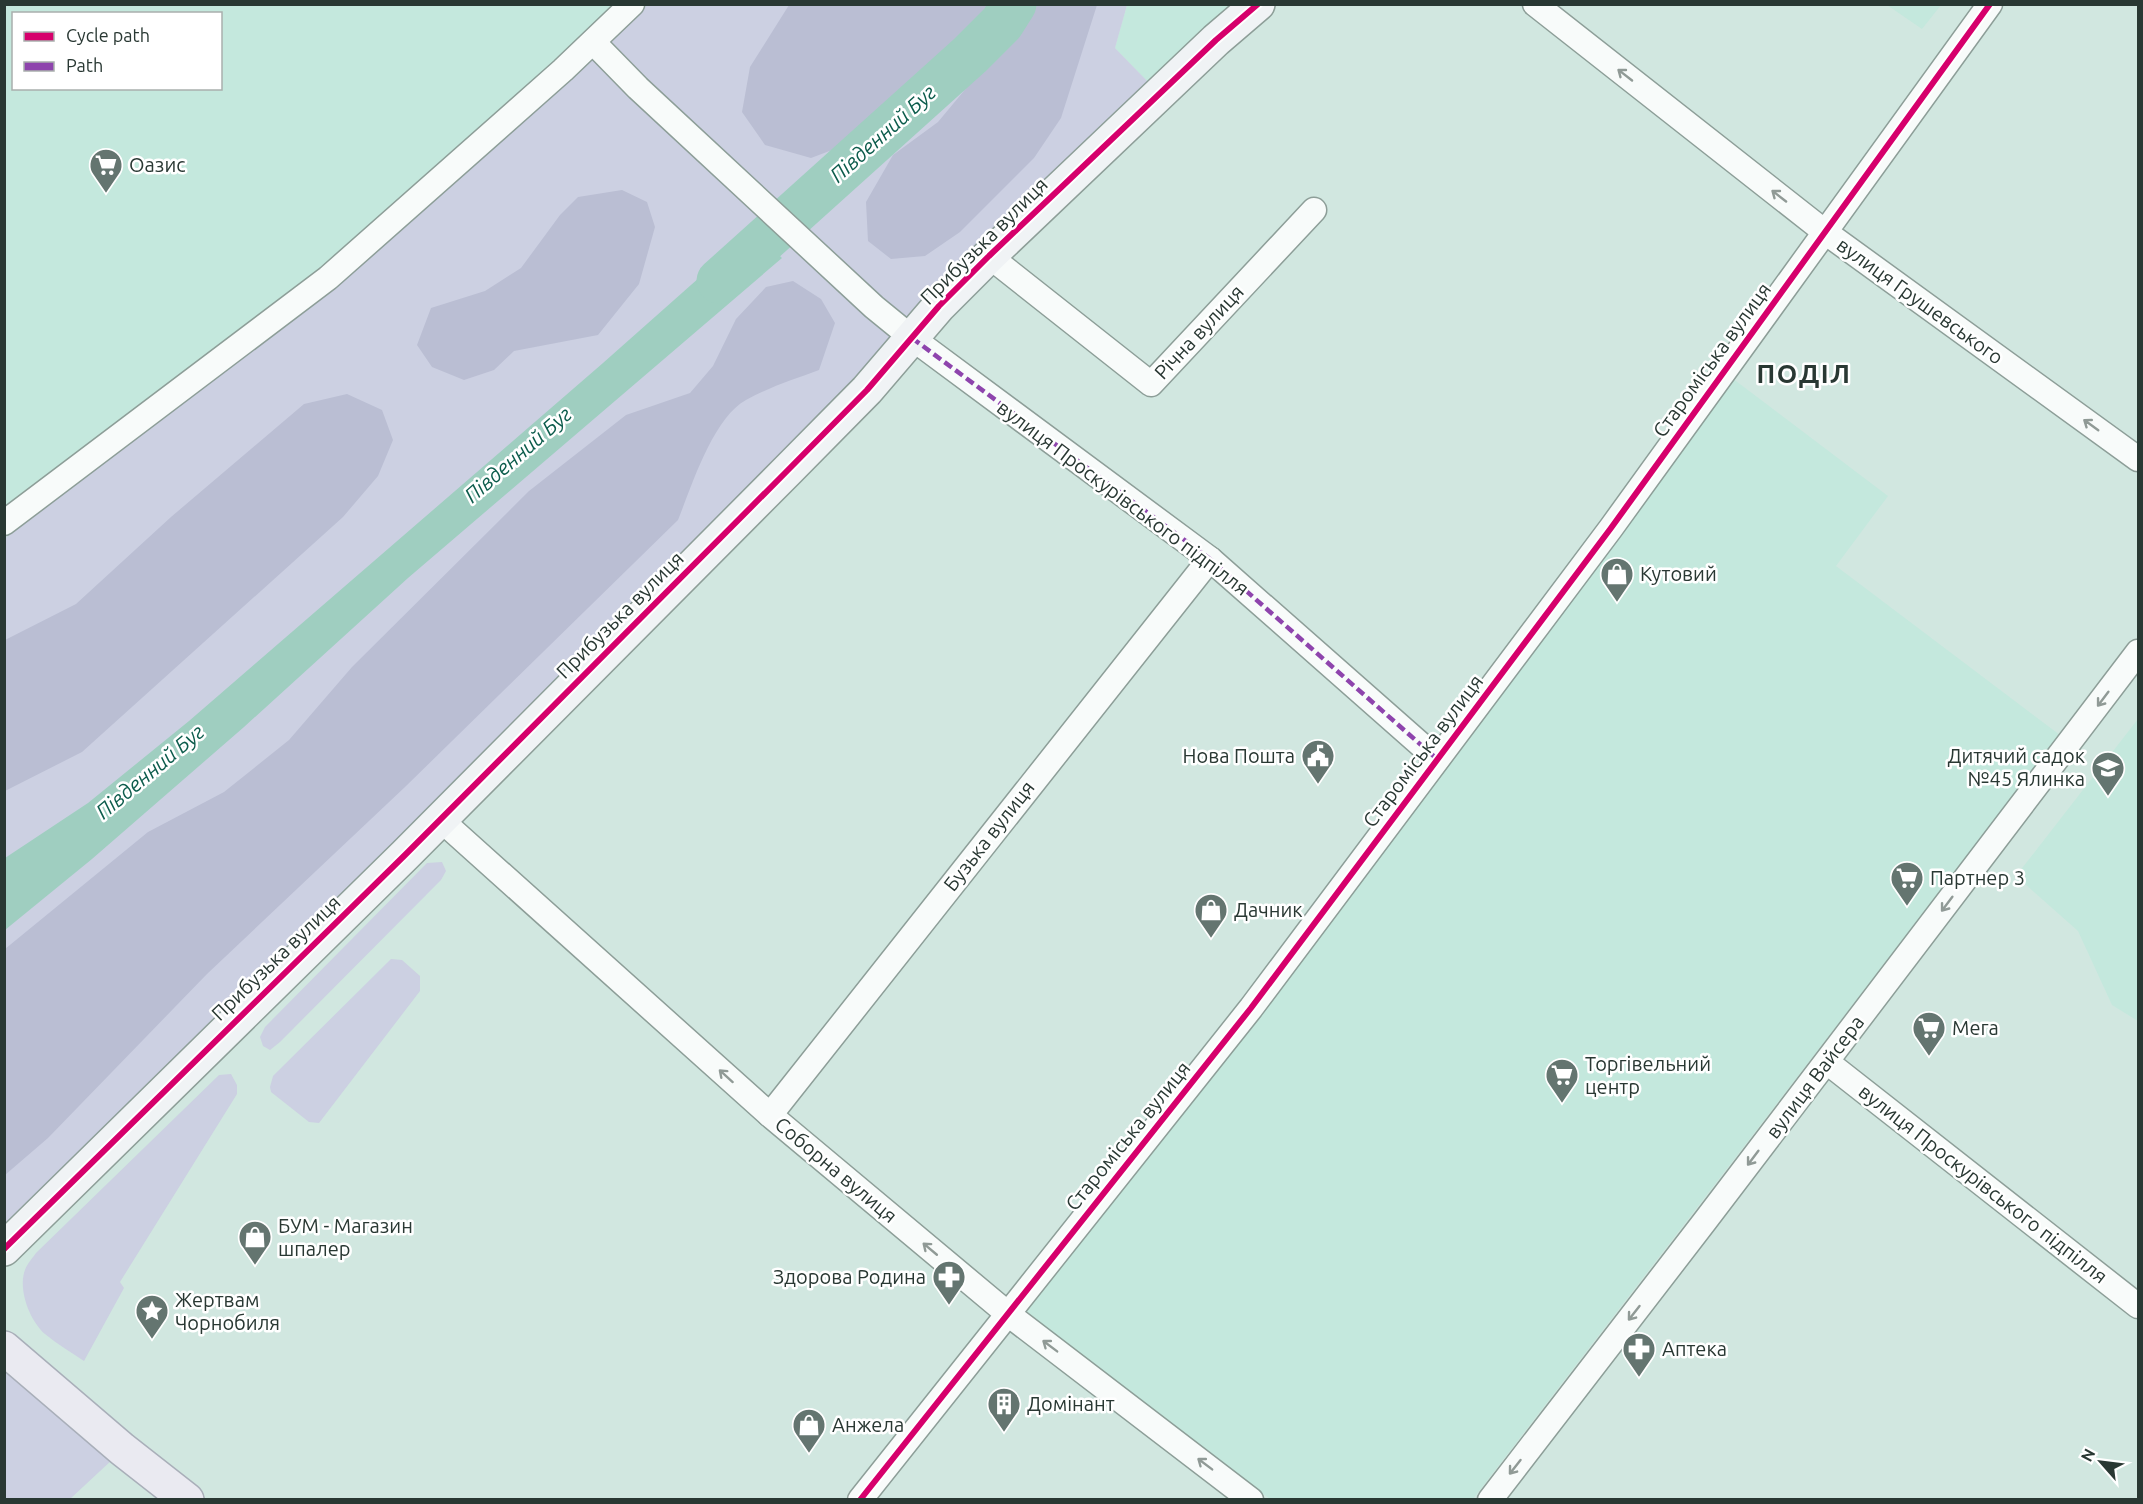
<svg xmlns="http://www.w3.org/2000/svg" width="2143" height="1504" font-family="Ubuntu,sans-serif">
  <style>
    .built { fill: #c4e8dd; fill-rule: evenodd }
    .green { fill: #ccd0e2 }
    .forest { fill: #babed3 }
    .water { fill: #9fcec0 }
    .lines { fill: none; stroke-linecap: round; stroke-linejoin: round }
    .river { stroke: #9fcec0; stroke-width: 45 }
    .street-casing { stroke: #8d9e98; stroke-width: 27 }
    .secondary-casing { stroke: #8d9e98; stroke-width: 36 }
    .primary-casing { stroke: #a9afb9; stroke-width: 36 }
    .street { stroke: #f8fbfa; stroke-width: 24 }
    .secondary { stroke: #f0f3f5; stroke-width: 33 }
    .primary { stroke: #eaeaf1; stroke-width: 33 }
    .quiet { stroke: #8e44ad; stroke-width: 4.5; stroke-dasharray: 9 4.5; stroke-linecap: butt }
    .cycleway-casing { stroke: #fff; stroke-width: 10 }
    .cycleway { stroke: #d6006c; stroke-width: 6 }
    .oneway { stroke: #909a96 }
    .labels { text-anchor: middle; stroke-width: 5; stroke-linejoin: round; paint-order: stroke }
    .poi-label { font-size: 20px; fill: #293833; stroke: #fff; text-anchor: start }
    .street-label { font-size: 20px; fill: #293833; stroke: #fff }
    .water-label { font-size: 21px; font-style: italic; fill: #0c5c4c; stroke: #fff }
    .district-label { font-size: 26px; font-weight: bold; letter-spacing: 1.5px; fill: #293833; stroke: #fff }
  </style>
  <rect width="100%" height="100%" fill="#d1e7e0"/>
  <!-- built -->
  <g class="built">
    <path d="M 5,5 L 616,5 L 585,34 L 321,270 L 5,511 ZM 14,14 L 220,14 L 220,88 L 14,88 Z"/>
    <path d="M 1127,5 L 1240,5 L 1151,85 L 1115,48 Z"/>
    <path d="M 1887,5 L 1941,5 L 1922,29 Z"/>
    <path d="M 1732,378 L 1888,496 L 1836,566 L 2060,735 L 1473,1499 L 1270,1499 L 1024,1311 Z"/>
    <path d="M 2138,719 L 2138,1021 L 2112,1005 L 2078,931 L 2016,876 Z"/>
  </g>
  <!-- green -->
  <g class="green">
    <path d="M 647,5 L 1127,5 L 1115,48 L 1151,85 L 910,323 L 881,299 L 646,80 L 608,43 Z"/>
    <path d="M 593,57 L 895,338 L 778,463 L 5,1237 L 5,538 L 335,286 Z"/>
    <path d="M 442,862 L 446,871 L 441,880 L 280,1042 L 270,1050 L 263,1046 L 260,1037 L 265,1027 L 427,863 Z"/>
    <path d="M 391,959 L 402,960 L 420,976 L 420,991 L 319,1123 L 309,1122 L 271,1092 L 270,1087 L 273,1076 Z"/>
    <path d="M 231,1074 L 237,1085 L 237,1094 L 120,1282 L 124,1288 L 84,1361 C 71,1352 57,1344 45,1334 C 30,1321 19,1292 24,1273 C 26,1265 31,1260 36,1253 L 219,1075 Z"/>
    <path d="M 4,1367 L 113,1459 L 70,1499 L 5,1499 Z"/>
  </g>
  <!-- forest -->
  <g class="forest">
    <path d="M 789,5 L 789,4 L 988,5 L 976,23 L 906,92 L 840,147 L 811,158 L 765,145 L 742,112 L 750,67 Z"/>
    <path d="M 1028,5 L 1097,5 L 1061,118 L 1034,158 L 960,232 L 925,256 L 891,259 L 868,241 L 866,202 L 893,155 L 938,122 L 998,50 Z"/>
    <path d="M 622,190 L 647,202 L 655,227 L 639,284 L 598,335 L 514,351 L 494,370 L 464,380 L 432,367 L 417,345 L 431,308 L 485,291 L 521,268 L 560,215 L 578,197 Z"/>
    <path d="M 793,281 L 821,299 L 835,323 L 819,370 C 795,379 769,387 746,400 C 713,418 692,485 678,520 L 405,787 L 207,974 L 48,1138 L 5,1175 L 5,949 L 148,832 L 224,792 L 289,740 L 352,667 L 529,491 L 626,415 L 690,393 L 713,366 L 736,319 L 766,287 Z"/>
    <path d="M 347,394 L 382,410 L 393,440 L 378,476 L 343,517 L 82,752 L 5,791 L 5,640 L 76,604 L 171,517 L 304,404 Z"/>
  </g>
  <!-- water -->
  <path class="water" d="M 753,230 L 782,258 L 408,578 L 244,727 L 92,859 L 5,930 L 5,858 L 88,803 L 189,721 L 603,363 Z"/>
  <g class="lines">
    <!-- river -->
    <path class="river" d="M 719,281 L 970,55 L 1002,23 L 1014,4"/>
    <!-- street casing -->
    <g class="street-casing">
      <g id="street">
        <path d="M 1535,4 L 1825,232 L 2138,459"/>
        <path d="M 593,42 L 638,88 L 874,307 L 912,338 L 1210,559 L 1437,759"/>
        <path d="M 989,256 L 1151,384 L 1314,210"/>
        <path d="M 4,523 L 328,278 L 563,70 L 632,4"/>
        <path d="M 440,819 L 770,1115 L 1008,1314 L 1251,1500"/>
        <path d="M 1827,1062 L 2138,1306"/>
        <path d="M 770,1115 L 1210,559"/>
        <path d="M 860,1500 L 1251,1008 L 1611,528 L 1990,4"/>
        <path d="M 1490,1500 L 1705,1221 L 2138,652"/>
      </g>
    </g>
    <!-- secondary casing -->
    <g class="secondary-casing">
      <path id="secondary" d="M 4,1249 L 405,855 L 787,471 L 867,390 L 939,306 L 989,256 L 1216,40 L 1258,4"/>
    </g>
    <!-- primary casing -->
    <g class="primary-casing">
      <path id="primary" d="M 4,1348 L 122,1449 L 187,1500"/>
    </g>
    <!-- street -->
    <use href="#street" class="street"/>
    <!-- secondary -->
    <use href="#secondary" class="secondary"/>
    <!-- primary -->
    <use href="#primary" class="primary"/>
    <!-- quiet -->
    <path class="quiet" d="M 912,338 L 1210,559 L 1437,759"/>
    <!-- cycleway casing -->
    <g class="cycleway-casing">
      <g id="cycleway">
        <path d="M 4,1249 L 405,855 L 787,471 L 867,390 L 939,306 L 989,256 L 1216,40 L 1258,4"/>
        <path d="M 860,1500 L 1251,1008 L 1611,528 L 1990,4"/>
      </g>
    </g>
    <!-- cycleway -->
    <use href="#cycleway" class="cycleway"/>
  </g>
  <!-- one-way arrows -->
  <defs><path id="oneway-shaft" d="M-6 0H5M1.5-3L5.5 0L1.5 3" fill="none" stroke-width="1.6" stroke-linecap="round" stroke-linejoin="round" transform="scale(1.5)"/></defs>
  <g class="oneway">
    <use href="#oneway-shaft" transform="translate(1625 75) rotate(-142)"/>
    <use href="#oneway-shaft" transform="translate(1779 196) rotate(-142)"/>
    <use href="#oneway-shaft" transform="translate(2091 425) rotate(-144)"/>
    <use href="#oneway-shaft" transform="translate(2103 699) rotate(127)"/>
    <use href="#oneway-shaft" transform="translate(1947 904) rotate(127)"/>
    <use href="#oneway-shaft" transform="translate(726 1076) rotate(-138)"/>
    <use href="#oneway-shaft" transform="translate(1753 1158) rotate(127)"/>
    <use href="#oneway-shaft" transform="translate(930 1249) rotate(-140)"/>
    <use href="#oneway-shaft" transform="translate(1634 1313) rotate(128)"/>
    <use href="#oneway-shaft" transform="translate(1050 1346) rotate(-143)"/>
    <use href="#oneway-shaft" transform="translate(1205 1464) rotate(-143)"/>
    <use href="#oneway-shaft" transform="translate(1515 1467) rotate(128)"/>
  </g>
  <!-- icons -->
  <defs>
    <g id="supermarket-pin" transform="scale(1.725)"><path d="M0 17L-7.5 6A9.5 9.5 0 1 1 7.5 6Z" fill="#647570" stroke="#fff"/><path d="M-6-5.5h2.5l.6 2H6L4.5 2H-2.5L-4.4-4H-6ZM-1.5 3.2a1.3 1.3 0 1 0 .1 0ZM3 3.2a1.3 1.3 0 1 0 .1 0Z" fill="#fff"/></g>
    <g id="shop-pin" transform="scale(1.725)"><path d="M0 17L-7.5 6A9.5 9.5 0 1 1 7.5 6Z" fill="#647570" stroke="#fff"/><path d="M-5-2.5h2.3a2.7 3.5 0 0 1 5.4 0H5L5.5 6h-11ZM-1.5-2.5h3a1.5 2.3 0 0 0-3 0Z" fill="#fff"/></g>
    <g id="civic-pin" transform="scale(1.725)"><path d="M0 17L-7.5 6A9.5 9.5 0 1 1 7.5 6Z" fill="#647570" stroke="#fff"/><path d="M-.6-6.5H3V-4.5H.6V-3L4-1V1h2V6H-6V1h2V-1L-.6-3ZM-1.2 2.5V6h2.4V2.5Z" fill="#fff"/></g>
    <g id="school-pin" transform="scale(1.725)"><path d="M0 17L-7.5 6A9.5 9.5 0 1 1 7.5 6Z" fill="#647570" stroke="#fff"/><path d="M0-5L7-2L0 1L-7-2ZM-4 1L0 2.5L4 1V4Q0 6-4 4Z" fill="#fff"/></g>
    <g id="pharmacy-pin" transform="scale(1.725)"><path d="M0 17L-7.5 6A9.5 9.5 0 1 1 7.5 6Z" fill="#647570" stroke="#fff"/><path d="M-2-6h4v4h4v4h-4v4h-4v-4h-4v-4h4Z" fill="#fff"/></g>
    <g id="sight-pin" transform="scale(1.725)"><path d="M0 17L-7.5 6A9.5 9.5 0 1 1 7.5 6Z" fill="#647570" stroke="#fff"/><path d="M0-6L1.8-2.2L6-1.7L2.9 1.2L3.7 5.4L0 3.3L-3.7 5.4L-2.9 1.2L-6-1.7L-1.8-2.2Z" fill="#fff"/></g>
    <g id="building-pin" transform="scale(1.725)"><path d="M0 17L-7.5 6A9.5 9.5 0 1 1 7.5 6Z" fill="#647570" stroke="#fff"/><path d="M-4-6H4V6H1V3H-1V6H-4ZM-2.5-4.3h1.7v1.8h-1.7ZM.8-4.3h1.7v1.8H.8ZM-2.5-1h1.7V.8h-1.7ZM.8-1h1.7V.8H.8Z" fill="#fff"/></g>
  </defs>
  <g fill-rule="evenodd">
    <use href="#supermarket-pin" x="106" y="165"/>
    <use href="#shop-pin" x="1617" y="574"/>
    <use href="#civic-pin" x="1318" y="756"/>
    <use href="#school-pin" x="2108" y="768"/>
    <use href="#supermarket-pin" x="1907" y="878"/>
    <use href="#shop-pin" x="1211" y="910"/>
    <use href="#supermarket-pin" x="1929" y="1028"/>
    <use href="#supermarket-pin" x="1562" y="1075"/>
    <use href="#shop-pin" x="255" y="1237"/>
    <use href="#pharmacy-pin" x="949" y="1277"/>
    <use href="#sight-pin" x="152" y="1311"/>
    <use href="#pharmacy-pin" x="1639" y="1349"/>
    <use href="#building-pin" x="1004" y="1404"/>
    <use href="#shop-pin" x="809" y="1425"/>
  </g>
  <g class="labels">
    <!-- poi labels -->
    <g class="poi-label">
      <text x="129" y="172">Оазис</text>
      <text x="1640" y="581">Кутовий</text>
      <text x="1295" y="763" text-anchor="end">Нова Пошта</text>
      <text x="2085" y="763" text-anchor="end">Дитячий садок<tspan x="2085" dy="23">№45 Ялинка</tspan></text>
      <text x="1930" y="885">Партнер 3</text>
      <text x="1234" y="917">Дачник</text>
      <text x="1952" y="1035">Мега</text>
      <text x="1585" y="1071">Торгівельний<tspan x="1585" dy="23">центр</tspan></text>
      <text x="278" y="1233">БУМ - Магазин<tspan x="278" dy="23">шпалер</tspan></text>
      <text x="926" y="1284" text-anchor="end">Здорова Родина</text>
      <text x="175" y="1307">Жертвам<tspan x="175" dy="23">Чорнобиля</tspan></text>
      <text x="1662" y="1356">Аптека</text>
      <text x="1027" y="1411">Домінант</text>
      <text x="832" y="1432">Анжела</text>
    </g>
    <!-- street labels -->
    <g class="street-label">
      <text transform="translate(984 241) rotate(-45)" y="7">Прибузька вулиця</text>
      <text transform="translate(1920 301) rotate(36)" y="7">вулиця Грушевського</text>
      <text transform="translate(1199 332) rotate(-47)" y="7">Річна вулиця</text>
      <text transform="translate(1712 360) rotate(-54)" y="7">Староміська вулиця</text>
      <text transform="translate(1123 498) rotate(37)" y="7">вулиця Проскурівського підпілля</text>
      <text transform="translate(620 615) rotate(-45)" y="7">Прибузька вулиця</text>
      <text transform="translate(1423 751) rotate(-53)" y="7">Староміська вулиця</text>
      <text transform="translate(989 836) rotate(-52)" y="7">Бузька вулиця</text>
      <text transform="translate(276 958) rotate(-44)" y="7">Прибузька вулиця</text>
      <text transform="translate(1815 1077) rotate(-53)" y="7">вулиця Вайсера</text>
      <text transform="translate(1128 1136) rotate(-51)" y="7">Староміська вулиця</text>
      <text transform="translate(836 1170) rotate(40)" y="7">Соборна вулиця</text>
      <text transform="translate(1983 1184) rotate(38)" y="7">вулиця Проскурівського підпілля</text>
    </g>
    <!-- water labels -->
    <g class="water-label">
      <text transform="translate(883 134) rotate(-42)" y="7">Південний Буг</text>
      <text transform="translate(518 455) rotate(-41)" y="7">Південний Буг</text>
      <text transform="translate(150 772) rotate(-40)" y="7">Південний Буг</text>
    </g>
    <!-- district labels -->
    <g class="district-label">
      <text x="1804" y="383">ПОДІЛ</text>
    </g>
  </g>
  <!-- border -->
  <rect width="2143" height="1504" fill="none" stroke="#293833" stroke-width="12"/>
  <!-- legend -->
  <rect x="12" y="12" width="210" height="78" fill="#ffffff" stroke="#a9afad" stroke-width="1.5"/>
  <rect x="24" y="32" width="30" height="9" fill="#d6006c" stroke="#a9afad" stroke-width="1.5"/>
  <text x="66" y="42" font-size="18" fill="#293833">Cycle path</text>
  <rect x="24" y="62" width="30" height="9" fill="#8e44ad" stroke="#a9afad" stroke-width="1.5"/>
  <text x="66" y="72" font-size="18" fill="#293833">Path</text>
  <!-- north arrow -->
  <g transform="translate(2101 1462) rotate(298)" stroke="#ffffff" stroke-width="4.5" paint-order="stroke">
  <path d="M0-4.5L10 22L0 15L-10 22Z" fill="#293833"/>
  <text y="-9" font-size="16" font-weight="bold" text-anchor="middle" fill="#293833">N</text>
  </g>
</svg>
